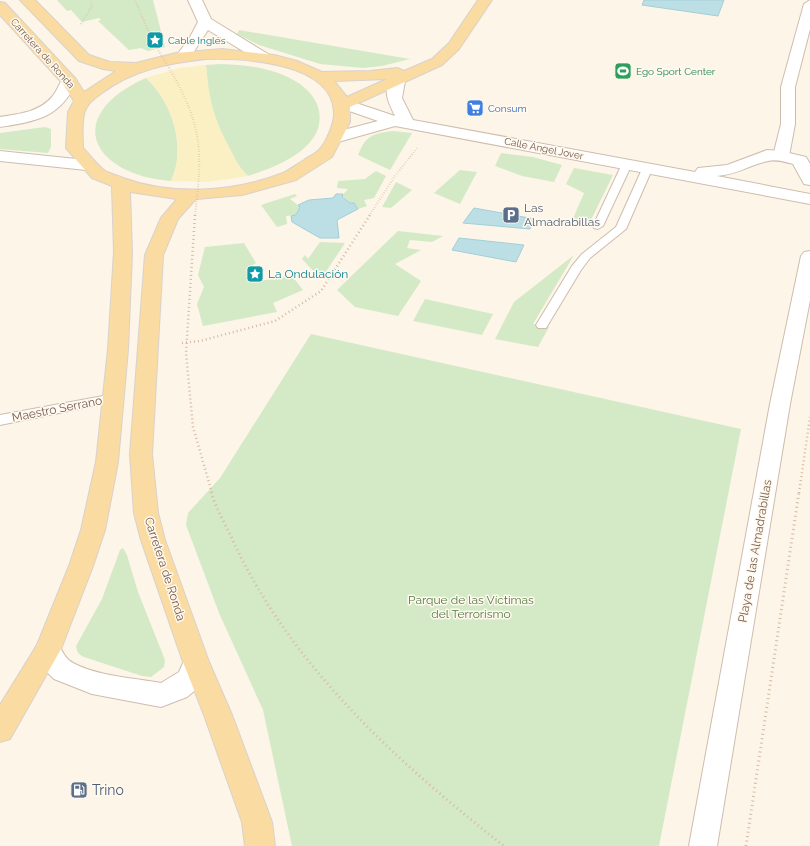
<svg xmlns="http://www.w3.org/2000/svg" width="810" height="846" font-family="Raleway,sans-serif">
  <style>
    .green { fill: #d4eac6 }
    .sand { fill: #fbf0c4 }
    .water { fill: #bcdfe6; stroke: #a3ced8 }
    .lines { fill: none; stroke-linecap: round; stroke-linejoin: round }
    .service-casing { stroke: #cebdae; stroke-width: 2 }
    .pedestrian-casing { stroke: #cebdae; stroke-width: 2 }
    .minor-casing { stroke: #cebdae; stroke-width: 2 }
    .tertiary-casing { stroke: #cebdae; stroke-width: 2 }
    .secondary-casing { stroke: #d1beab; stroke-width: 2 }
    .primary-casing { stroke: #d9d1cd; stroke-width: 2 }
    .path-far2 { stroke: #d7b9a3; stroke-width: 2; stroke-dasharray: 0.5 2; stroke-linecap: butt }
    .path-far1 { stroke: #d7b9a3; stroke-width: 2.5; stroke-dasharray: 1 3; stroke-linecap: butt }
    .path { stroke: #d7b9a3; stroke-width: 3; stroke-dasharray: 1 3.5; stroke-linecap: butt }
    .service { fill: #fff; fill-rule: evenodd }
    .pedestrian { fill: #fff; fill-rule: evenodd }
    .minor { fill: #fff; fill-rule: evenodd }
    .tertiary { fill: #fff; fill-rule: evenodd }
    .secondary { fill: #fff; fill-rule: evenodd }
    .primary { fill: #fadca2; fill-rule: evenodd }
    .path-bridge-far2 { stroke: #d7b9a3; stroke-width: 2; stroke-dasharray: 0.5 2; stroke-linecap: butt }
    .path-bridge-far1 { stroke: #d7b9a3; stroke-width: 2.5; stroke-dasharray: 1 3; stroke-linecap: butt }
    .path-bridge { stroke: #d7b9a3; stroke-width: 3; stroke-dasharray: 1 3.5; stroke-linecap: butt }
    .labels { text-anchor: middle; stroke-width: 3; stroke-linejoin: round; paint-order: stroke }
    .far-culture-label { font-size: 10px; fill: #0d838f; stroke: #fff9ef; text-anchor: start }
    .far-street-label { font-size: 10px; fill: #775c4c; stroke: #fff9ef }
    .far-leisure-label { font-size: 10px; fill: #27864d; stroke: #fff9ef; text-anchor: start }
    .far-shop-label { font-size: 10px; fill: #366cbe; stroke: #fff9ef; text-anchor: start }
    .service-label { font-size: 12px; fill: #4e5e75; stroke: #fff9ef; text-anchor: start }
    .culture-label { font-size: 12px; fill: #0d838f; stroke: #fff9ef; text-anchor: start }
    .street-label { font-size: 12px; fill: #775c4c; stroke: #fff9ef }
    .park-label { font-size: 12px; fill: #537c43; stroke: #fff9ef }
    .near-service-label { font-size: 14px; fill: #4e5e75; stroke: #fff9ef; text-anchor: start }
  </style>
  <rect width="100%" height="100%" fill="#fcf5e8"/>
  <!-- green -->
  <g class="green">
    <path d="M 57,0 L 153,0 L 165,47 L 148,51 L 141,48 L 129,50 L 98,21 L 101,20 L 99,18 L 82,22 L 71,10 L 67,11 Z"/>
    <path d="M 239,30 L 410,59 L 382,66 L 363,68 L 320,64 L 259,45 L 237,34 Z"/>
    <path d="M 221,64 C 248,65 277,68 300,84 C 309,91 317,99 319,111 C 326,148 276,167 248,176 C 232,162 212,117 209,96 C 207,85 207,75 206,65 Z"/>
    <path d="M 146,78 C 172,102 187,147 171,181 C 92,175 61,116 146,78 Z"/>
    <path d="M 45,127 L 51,129 L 51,147 L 48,153 L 0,149 L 0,133 Z"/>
    <path d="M 393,131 L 412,133 L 390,170 L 358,155 C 366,135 372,134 393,131 Z"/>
    <path d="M 501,153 L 533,157 L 562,165 L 554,182 L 522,176 L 495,166 Z"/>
    <path d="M 574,168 L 613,175 L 589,224 L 572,221 L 584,193 L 566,184 Z"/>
    <path d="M 460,170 L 477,172 L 460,204 L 434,193 Z"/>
    <path d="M 376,171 L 386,176 L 374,198 L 364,200 L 367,206 L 358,209 L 354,203 L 350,203 L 342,196 L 348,189 L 337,188 L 338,181 L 365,179 Z"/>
    <path d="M 396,182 L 412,190 L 391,208 L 382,207 Z"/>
    <path d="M 295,194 L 297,196 L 290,199 L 300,207 L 296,215 L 286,216 L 287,224 L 277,227 L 261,205 Z"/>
    <path d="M 398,231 L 443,236 L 432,242 L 410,240 L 407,248 L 421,250 L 395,264 L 421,281 L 398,316 L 355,307 L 337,290 Z"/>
    <path d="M 320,242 L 345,243 L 321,279 L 302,259 L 305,255 L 308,259 Z"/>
    <path d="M 244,243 L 256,263 L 245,270 L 259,281 L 292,276 L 303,290 L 273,303 L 277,312 L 203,326 L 197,304 L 204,287 L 198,275 L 205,247 Z"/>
    <path d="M 574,255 L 533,324 L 549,327 L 538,347 L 495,339 L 514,302 Z"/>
    <path d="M 425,299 L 493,314 L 482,335 L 413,321 Z"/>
    <path d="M 311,334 L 741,429 L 659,846 L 292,846 L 263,710 L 219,613 L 186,525 L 188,513 L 220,478 Z"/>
    <path d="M 123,548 L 127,555 L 138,592 L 165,660 L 164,667 L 151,677 L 142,676 L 84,657 C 78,654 77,652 76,646 L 102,599 L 120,550 Z"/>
  </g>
  <!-- sand -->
  <path class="sand" d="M 206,65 C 209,99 213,116 229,147 C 235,158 239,168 248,176 L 208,182 L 171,181 C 187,148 172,101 146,78 L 179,68 Z"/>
  <!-- water -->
  <g class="water">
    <path d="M 644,0 L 724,0 L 718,16 L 642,5 Z"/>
    <path d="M 336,194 L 343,194 L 342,197 L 350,203 L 354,203 L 358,209 L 337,220 L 339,238 L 320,238 L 292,222 L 291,216 L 296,215 L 300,207 L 298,205 L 309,200 L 333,198 Z"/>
    <path d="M 474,208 L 535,219 L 530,229 L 463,223 Z"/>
    <path d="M 459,238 L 524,245 L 516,262 L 452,250 Z"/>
  </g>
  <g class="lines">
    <!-- service casing -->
    <g class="service-casing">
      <g id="service">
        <path d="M 627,161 L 632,164 L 603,226 L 598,229 L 594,228 L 593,226 L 622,164 Z"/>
        <path d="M 648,164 L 653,167 L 626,229 L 590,258 L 581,270 L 546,328 L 538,328 L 536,325 L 572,266 L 582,254 L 616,227 L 643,167 Z"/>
        <path d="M 114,394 L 118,395 L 120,398 L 118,401 L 0,425 L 0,415 Z"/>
      </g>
    </g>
    <!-- pedestrian casing -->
    <g class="pedestrian-casing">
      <g id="pedestrian">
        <path d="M 810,0 L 810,29 L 795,87 L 795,124 L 789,156 L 786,159 L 776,159 L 773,156 L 781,124 L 781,87 L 804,4 Z"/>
        <path d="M 810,251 L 810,300 L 790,404 L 717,846 L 689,846 L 770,404 L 801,256 L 804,252 Z"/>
      </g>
    </g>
    <!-- minor casing -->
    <g class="minor-casing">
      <g id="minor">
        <path d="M 397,76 L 403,78 L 405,81 L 402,98 L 413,120 L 695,172 L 698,168 L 727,165 L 767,150 L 781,151 L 806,157 L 810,164 L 810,185 L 804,184 L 793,164 C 786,162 776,159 768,161 C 749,165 739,174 717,176 L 810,194 L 810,204 L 395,126 L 338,142 L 332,141 L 330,137 L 332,133 L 378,121 L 335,106 L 333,103 L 335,100 L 341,98 L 395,116 C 389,103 382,91 391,78 Z"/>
        <path d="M 48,638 L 57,641 C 61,649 65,659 73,663 C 97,676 134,678 161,683 L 179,672 L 187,654 L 196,651 L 205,654 L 209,662 L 199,687 L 187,697 L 161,707 L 92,694 L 54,679 L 44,669 L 35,649 L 39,641 Z"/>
      </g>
    </g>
    <!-- tertiary casing -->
    <g class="tertiary-casing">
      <g id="tertiary">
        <path d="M 69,76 L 75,78 L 77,81 C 60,118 37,121 0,127 L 0,117 C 19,114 39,112 52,97 C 57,91 59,84 63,78 Z"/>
        <path d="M 0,151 L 86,160 L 92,161 L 95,165 L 92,169 L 86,170 L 0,161 Z"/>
      </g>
    </g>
    <!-- secondary casing -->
    <g class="secondary-casing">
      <path id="secondary" d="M 188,0 L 202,0 L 211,19 L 268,54 L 271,57 L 268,60 L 258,60 L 208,30 L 189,59 L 179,59 L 176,56 L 189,39 L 198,22 Z"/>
    </g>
    <!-- primary casing -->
    <g class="primary-casing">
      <path id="primary" d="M 20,0 L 35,0 L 89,55 L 110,62 L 136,63 L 176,53 L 222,49 L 274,55 L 297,61 L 322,72 L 370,71 L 397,68 L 404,71 L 432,59 L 449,43 L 478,0 L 492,0 L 459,49 L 442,65 L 350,107 L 350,122 L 332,157 L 296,180 L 242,195 L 196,199 L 178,219 L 163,255 L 152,454 L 158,513 L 165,540 L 209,662 L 232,715 L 272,822 L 275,846 L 245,846 L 242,822 L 204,715 L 183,662 L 141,540 L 134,513 L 130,454 L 145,255 L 161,218 L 177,199 L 130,192 L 132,252 L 128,349 L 118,462 L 105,530 L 93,566 L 61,649 L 10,739 L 0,742 L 0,705 L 37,645 L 69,566 L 81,530 L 96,462 L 108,349 L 114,252 L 112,186 L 92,178 L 66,148 L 68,112 L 74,101 L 63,84 L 0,15 L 0,2 L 5,3 L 75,78 L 84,92 L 116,71 L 103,69 L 79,61 ZM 206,59 C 242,58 332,62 334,112 C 335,122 326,143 319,150 C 315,154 308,157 304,160 C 297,164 290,170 283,173 C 235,192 172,196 123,178 C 117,175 109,174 104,170 C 96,164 90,155 83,148 C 83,137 81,121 85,111 C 87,104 96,97 102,93 C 133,70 168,63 206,59 ZM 387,79 L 347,97 L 334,81 Z"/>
    </g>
    <!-- path-far2 -->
    <g class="path-far2">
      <path d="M 135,0 L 153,42"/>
      <path d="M 81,24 L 92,6 L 90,0"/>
      <path d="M 369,216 L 395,176 L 418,147"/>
    </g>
    <!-- path-far1 -->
    <g class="path-far1">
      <path d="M 182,343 L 200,341 L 275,321 L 321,291 L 370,215"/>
      <path d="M 799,493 L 810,417"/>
    </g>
    <!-- path -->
    <path class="path" d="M 746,846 L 799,492"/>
    <!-- service -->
    <use href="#service" class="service"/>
    <!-- pedestrian -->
    <use href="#pedestrian" class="pedestrian"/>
    <!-- minor -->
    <use href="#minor" class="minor"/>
    <!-- tertiary -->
    <use href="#tertiary" class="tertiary"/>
    <!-- secondary -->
    <use href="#secondary" class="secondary"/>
    <!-- primary -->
    <use href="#primary" class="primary"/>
    <!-- path-bridge-far2 -->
    <path class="path-bridge-far2" d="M 153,42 C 175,77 198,113 199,155 C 200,175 197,196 195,216"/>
    <!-- path-bridge-far1 -->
    <path class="path-bridge-far1" d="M 195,215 L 186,353 L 193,427 L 212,493"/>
    <!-- path-bridge -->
    <path class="path-bridge" d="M 211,492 C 216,509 226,525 233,541 C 292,667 397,762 504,846"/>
  </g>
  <!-- icons -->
  <defs>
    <g id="sight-square" transform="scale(0.9)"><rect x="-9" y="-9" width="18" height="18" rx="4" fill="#0f9aa8" stroke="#fff9ef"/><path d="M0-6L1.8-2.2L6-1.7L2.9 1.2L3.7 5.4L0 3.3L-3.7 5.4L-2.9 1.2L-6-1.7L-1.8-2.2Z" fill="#fff"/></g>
    <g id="stadium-square" transform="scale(0.9)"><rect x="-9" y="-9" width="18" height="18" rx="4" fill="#2e9e5b" stroke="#fff9ef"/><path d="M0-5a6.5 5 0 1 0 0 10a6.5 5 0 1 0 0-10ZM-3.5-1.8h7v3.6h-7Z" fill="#fff"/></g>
    <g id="supermarket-square" transform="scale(0.9)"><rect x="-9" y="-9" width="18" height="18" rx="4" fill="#3f7fe0" stroke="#fff9ef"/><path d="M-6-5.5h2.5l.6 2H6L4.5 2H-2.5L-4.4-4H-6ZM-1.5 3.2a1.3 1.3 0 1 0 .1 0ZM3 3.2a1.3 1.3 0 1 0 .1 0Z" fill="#fff"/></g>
    <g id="parking-square" transform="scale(0.9)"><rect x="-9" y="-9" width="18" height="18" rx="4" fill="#5c6f8a" stroke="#fff9ef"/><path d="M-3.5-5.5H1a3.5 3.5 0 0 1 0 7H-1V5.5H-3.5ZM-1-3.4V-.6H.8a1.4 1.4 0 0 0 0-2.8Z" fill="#fff"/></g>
    <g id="fuel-square" transform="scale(0.9)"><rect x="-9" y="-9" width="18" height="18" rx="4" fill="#5c6f8a" stroke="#fff9ef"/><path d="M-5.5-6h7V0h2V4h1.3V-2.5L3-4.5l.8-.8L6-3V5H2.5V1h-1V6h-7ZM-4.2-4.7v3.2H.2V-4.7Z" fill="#fff"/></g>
  </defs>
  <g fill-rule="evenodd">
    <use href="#sight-square" x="155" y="40"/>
    <use href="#stadium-square" x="623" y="71"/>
    <use href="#supermarket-square" x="475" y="108"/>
    <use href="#parking-square" x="511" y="215"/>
    <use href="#sight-square" x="255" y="274"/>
    <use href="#fuel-square" x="79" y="790"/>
  </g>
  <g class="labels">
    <!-- far-culture labels -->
    <g class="far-culture-label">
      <text x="168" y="44">Cable Inglés</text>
    </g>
    <!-- far-street labels -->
    <g class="far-street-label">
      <text transform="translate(43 53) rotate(48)" y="4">Carretera de Ronda</text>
      <text transform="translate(544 148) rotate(11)" y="4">Calle Ángel Jover</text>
    </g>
    <!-- far-leisure labels -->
    <g class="far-leisure-label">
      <text x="636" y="75">Ego Sport Center</text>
    </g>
    <!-- far-shop labels -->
    <g class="far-shop-label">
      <text x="488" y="112">Consum</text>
    </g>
    <!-- service labels -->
    <g class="service-label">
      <text x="524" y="212">Las<tspan x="524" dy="14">Almadrabillas</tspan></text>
    </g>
    <!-- culture labels -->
    <g class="culture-label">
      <text x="268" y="278">La Ondulación</text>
    </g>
    <!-- street labels -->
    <g class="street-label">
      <text transform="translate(57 409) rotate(-11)" y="4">Maestro Serrano</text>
      <text transform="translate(755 551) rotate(-80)" y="4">Playa de las Almadrabillas</text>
      <text transform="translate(165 569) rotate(72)" y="4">Carretera de Ronda</text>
    </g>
    <!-- park labels -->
    <g class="park-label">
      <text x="471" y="604">Parque de las Víctimas<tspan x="471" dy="14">del Terrorismo</tspan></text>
    </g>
    <!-- near-service labels -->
    <g class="near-service-label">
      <text x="92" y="795">Trino</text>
    </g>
  </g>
</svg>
